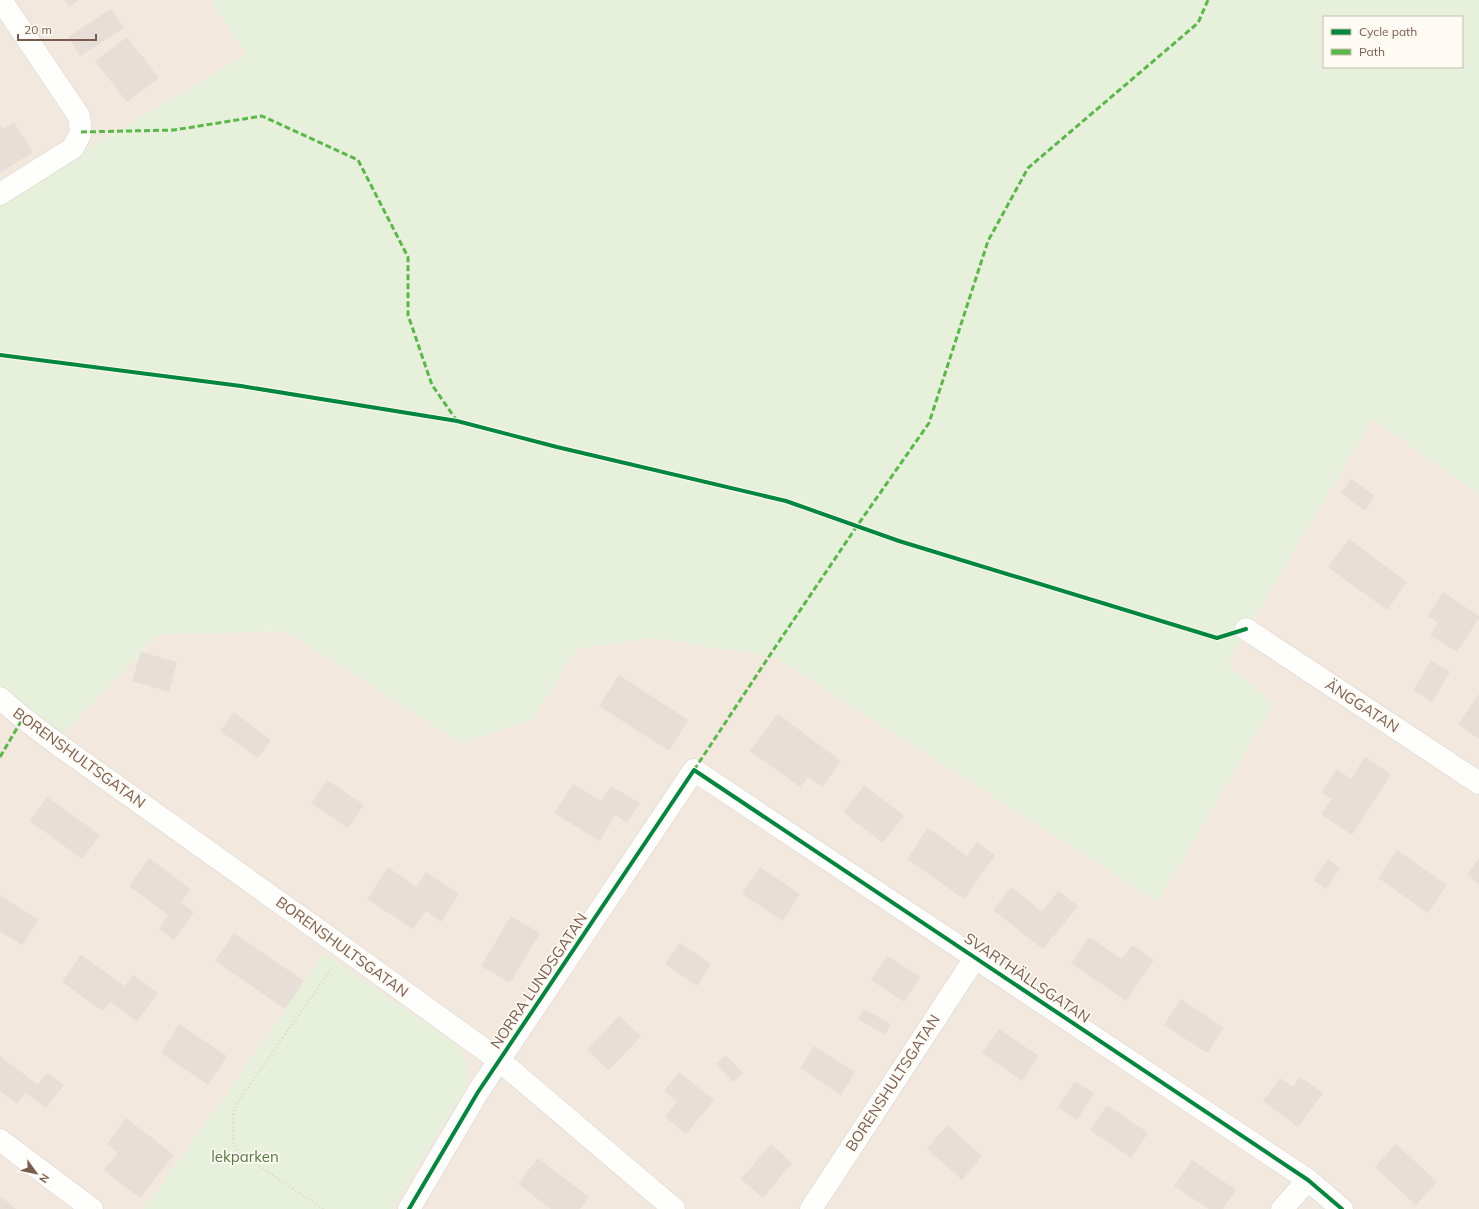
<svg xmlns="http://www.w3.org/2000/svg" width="1479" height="1209" font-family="Mulish,sans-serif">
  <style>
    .residential { fill: #f2e8de }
    .green { fill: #e7f0db; fill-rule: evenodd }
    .building { fill: #e6ded7 }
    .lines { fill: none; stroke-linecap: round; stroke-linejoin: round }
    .minor-casing { stroke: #d7d1cb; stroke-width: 23 }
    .path { stroke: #dcd5d0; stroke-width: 2.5; stroke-dasharray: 1 3; stroke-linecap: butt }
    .minor { stroke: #fefefd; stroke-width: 22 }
    .quiet { stroke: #58b947; stroke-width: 3; stroke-dasharray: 6 3; stroke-linecap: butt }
    .cycleway-casing { stroke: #fffaf3; stroke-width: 6 }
    .cycleway { stroke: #00873e; stroke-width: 4 }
    .labels { text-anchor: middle; stroke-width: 3.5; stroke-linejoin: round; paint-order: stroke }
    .street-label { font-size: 15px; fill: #7a5c4d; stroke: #fffaf3 }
    .park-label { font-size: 15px; fill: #537a41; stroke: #fffaf3 }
  </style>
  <rect width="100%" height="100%" fill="#f9f5f0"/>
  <!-- residential -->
  <g class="residential">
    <path d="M 0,0 L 210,0 L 246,55 L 0,200 Z"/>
    <path d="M 1373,418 L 1479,495 L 1479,1209 L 0,1209 L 0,694 L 56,742 L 157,635 L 285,631 L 462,743 L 533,719 L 577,649 L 651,638 L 775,657 L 1158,902 L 1227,664 Z"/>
  </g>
  <!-- green -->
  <g class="green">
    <path d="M 210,0 L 1479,0 L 1479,495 L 1373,419 L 1227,664 L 1274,704 L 1158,902 L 775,657 L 651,638 L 577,649 L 533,719 L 462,743 L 285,631 L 157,635 L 56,742 L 0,694 L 0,200 L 246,55 ZM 1324,17 L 1462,17 L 1462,67 L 1324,67 Z"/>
    <path d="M 324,953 L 460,1047 L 467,1064 L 467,1085 L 392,1209 L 143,1209 L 233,1085 Z"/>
  </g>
  <!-- building -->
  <g class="building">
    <path d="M 64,0 L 79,0 L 69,7 Z"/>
    <path d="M 111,9 L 124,28 L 80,56 L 68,37 Z"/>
    <path d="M 127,37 L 159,78 L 127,102 L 95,61 Z"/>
    <path d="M 14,122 L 33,152 L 0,173 L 0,124 L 3,129 Z"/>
    <path d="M 1351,479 L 1375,496 L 1365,511 L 1341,493 Z"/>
    <path d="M 1349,539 L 1407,582 L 1387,610 L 1328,567 Z"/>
    <path d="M 1443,592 L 1479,616 L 1479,618 L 1457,652 L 1430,635 L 1438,623 L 1428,616 Z"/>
    <path d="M 141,652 L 177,662 L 169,692 L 132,681 Z"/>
    <path d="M 1431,661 L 1450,672 L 1432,702 L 1413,690 Z"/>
    <path d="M 619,675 L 688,720 L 669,751 L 599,706 Z"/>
    <path d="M 1479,694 L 1479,739 L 1458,724 Z"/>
    <path d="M 234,712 L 271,740 L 258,758 L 220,731 Z"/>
    <path d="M 778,714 L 841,761 L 822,787 L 808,777 L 800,787 L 750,751 Z"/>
    <path d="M 1365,757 L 1391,774 L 1352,835 L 1321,814 L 1332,799 L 1321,793 L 1337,769 L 1351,779 Z"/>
    <path d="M 327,780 L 364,805 L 348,828 L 311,803 Z"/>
    <path d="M 573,784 L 601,801 L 611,786 L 640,803 L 627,823 L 615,815 L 600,841 L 554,813 Z"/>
    <path d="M 864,785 L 904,816 L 883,843 L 843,812 Z"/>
    <path d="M 47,797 L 100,835 L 82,859 L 30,821 Z"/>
    <path d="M 928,828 L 967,856 L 977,842 L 995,855 L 964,899 L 907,859 Z"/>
    <path d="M 1397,850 L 1447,885 L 1428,913 L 1378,878 Z"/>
    <path d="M 149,858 L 191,889 L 181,902 L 194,912 L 174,940 L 159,929 L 168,915 L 129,886 Z"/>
    <path d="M 1479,858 L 1479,884 L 1467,874 Z"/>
    <path d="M 1328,859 L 1340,868 L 1326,889 L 1313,880 Z"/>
    <path d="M 388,867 L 416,887 L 426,872 L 459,894 L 441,922 L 426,911 L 413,929 L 367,899 Z"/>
    <path d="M 760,867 L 800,894 L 783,921 L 742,894 Z"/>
    <path d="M 1011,887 L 1042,912 L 1058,891 L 1078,906 L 1043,949 L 993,910 Z"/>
    <path d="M 0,895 L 39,920 L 22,945 L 0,931 Z"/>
    <path d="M 511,916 L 540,933 L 510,983 L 481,966 Z"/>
    <path d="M 234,933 L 304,981 L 285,1009 L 215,961 Z"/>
    <path d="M 1089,937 L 1122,959 L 1132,945 L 1154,960 L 1126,1001 L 1071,963 Z"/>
    <path d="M 680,943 L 711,964 L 697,986 L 665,964 Z"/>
    <path d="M 81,955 L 125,986 L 133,975 L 158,993 L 137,1021 L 110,1002 L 103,1011 L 62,982 Z"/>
    <path d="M 887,956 L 920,977 L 904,1002 L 871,980 Z"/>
    <path d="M 1181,999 L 1224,1028 L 1207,1053 L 1164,1025 Z"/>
    <path d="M 864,1009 L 891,1024 L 885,1035 L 858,1019 Z"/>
    <path d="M 619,1016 L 641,1036 L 609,1070 L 587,1050 Z"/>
    <path d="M 179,1024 L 227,1056 L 208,1085 L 161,1053 Z"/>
    <path d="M 999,1029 L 1039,1056 L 1022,1081 L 982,1053 Z"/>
    <path d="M 814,1046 L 855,1072 L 841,1095 L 800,1068 Z"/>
    <path d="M 726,1055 L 743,1073 L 733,1082 L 716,1064 Z"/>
    <path d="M 0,1056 L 38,1085 L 47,1073 L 64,1085 L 46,1108 L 26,1093 L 17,1104 L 0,1091 Z"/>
    <path d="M 679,1072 L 714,1100 L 686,1134 L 665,1117 L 677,1102 L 664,1091 Z"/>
    <path d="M 1300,1077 L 1323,1093 L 1298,1127 L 1263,1101 L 1280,1078 L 1293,1087 Z"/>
    <path d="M 1075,1081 L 1094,1093 L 1077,1120 L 1058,1107 Z"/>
    <path d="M 1107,1105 L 1148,1133 L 1131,1158 L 1090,1130 Z"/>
    <path d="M 126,1118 L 174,1155 L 140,1198 L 104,1170 L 118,1153 L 107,1144 Z"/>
    <path d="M 947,1125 L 982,1156 L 962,1180 L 927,1149 Z"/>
    <path d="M 771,1144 L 792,1163 L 763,1198 L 741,1179 Z"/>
    <path d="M 1396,1144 L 1437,1182 L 1416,1205 L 1375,1167 Z"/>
    <path d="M 538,1158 L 589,1197 L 580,1209 L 551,1209 L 518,1184 Z"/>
    <path d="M 1192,1160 L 1236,1190 L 1223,1209 L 1209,1209 L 1174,1186 Z"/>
    <path d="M 0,1196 L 16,1209 L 0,1209 Z"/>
  </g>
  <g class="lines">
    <!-- minor casing -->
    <g class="minor-casing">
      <g id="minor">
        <path d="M 0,194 L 73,148 L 81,132 L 79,116 L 1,0"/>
        <path d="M 1246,629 L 1479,783"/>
        <path d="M 0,698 L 23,718 L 56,743 L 345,949 L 500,1061 L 674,1209"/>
        <path d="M 0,1140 L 92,1209"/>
        <path d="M 409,1209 L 478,1092 L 694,770 L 1308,1180 L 1342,1209"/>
        <path d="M 811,1209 L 975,958"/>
        <path d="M 1282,1209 L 1308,1180"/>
      </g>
    </g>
    <!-- path -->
    <path class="path" d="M 323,1209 L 240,1153 L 233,1142 L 233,1120 L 234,1109 L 242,1096 L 331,969"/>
    <!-- minor -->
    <use href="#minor" class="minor"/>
    <!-- quiet -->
    <g class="quiet">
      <path d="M 81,132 L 174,130 L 262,116 L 358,160 L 408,257 L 408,315 L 432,385 L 457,421"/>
      <path d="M 0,757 L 23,718"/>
      <path d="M 694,770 L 776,646 L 857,526 L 929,423 L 988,241 L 1028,168 L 1198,23 L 1208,0"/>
    </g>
    <!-- cycleway casing -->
    <g class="cycleway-casing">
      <g id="cycleway">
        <path d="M 0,355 L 241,386 L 457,421 L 557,447 L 786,501 L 899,541 L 1217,638 L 1246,629"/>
        <path d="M 409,1209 L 478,1092 L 694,770 L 1308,1180 L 1342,1209"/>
      </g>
    </g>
    <!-- cycleway -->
    <use href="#cycleway" class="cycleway"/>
  </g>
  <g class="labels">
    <!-- street labels -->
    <g class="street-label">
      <text transform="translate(1362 706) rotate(33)" y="5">ÄNGGATAN</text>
      <text transform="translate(79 758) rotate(36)" y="5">BORENSHULTSGATAN</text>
      <text transform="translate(342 947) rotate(36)" y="5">BORENSHULTSGATAN</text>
      <text transform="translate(1027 978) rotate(34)" y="5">SVARTHÄLLSGATAN</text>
      <text transform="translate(539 981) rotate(-56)" y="5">NORRA LUNDSGATAN</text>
      <text transform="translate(893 1083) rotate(-57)" y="5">BORENSHULTSGATAN</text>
    </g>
    <!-- park labels -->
    <g class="park-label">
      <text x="245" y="1162">lekparken</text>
    </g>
  </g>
  <!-- legend -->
  <rect x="1323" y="16" width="140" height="52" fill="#fffaf3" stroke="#cabbb1"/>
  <rect x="1331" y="29" width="20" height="6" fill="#00873e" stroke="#cabbb1"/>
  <text x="1359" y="36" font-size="12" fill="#7a5c4d">Cycle path</text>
  <rect x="1331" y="49" width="20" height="6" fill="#58b947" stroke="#cabbb1"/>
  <text x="1359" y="56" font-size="12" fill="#7a5c4d">Path</text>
  <!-- north arrow -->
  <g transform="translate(36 1173) rotate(123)" stroke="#fffaf3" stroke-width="3" paint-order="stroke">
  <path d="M0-3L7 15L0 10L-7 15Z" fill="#7a5c4d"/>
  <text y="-6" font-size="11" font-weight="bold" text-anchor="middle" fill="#7a5c4d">N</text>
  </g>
  <!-- scale -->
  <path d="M18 34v6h78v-6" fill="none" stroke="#7a5c4d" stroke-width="2"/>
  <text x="24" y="34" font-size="12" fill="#7a5c4d" stroke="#fffaf3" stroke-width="3" paint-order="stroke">20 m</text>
</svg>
